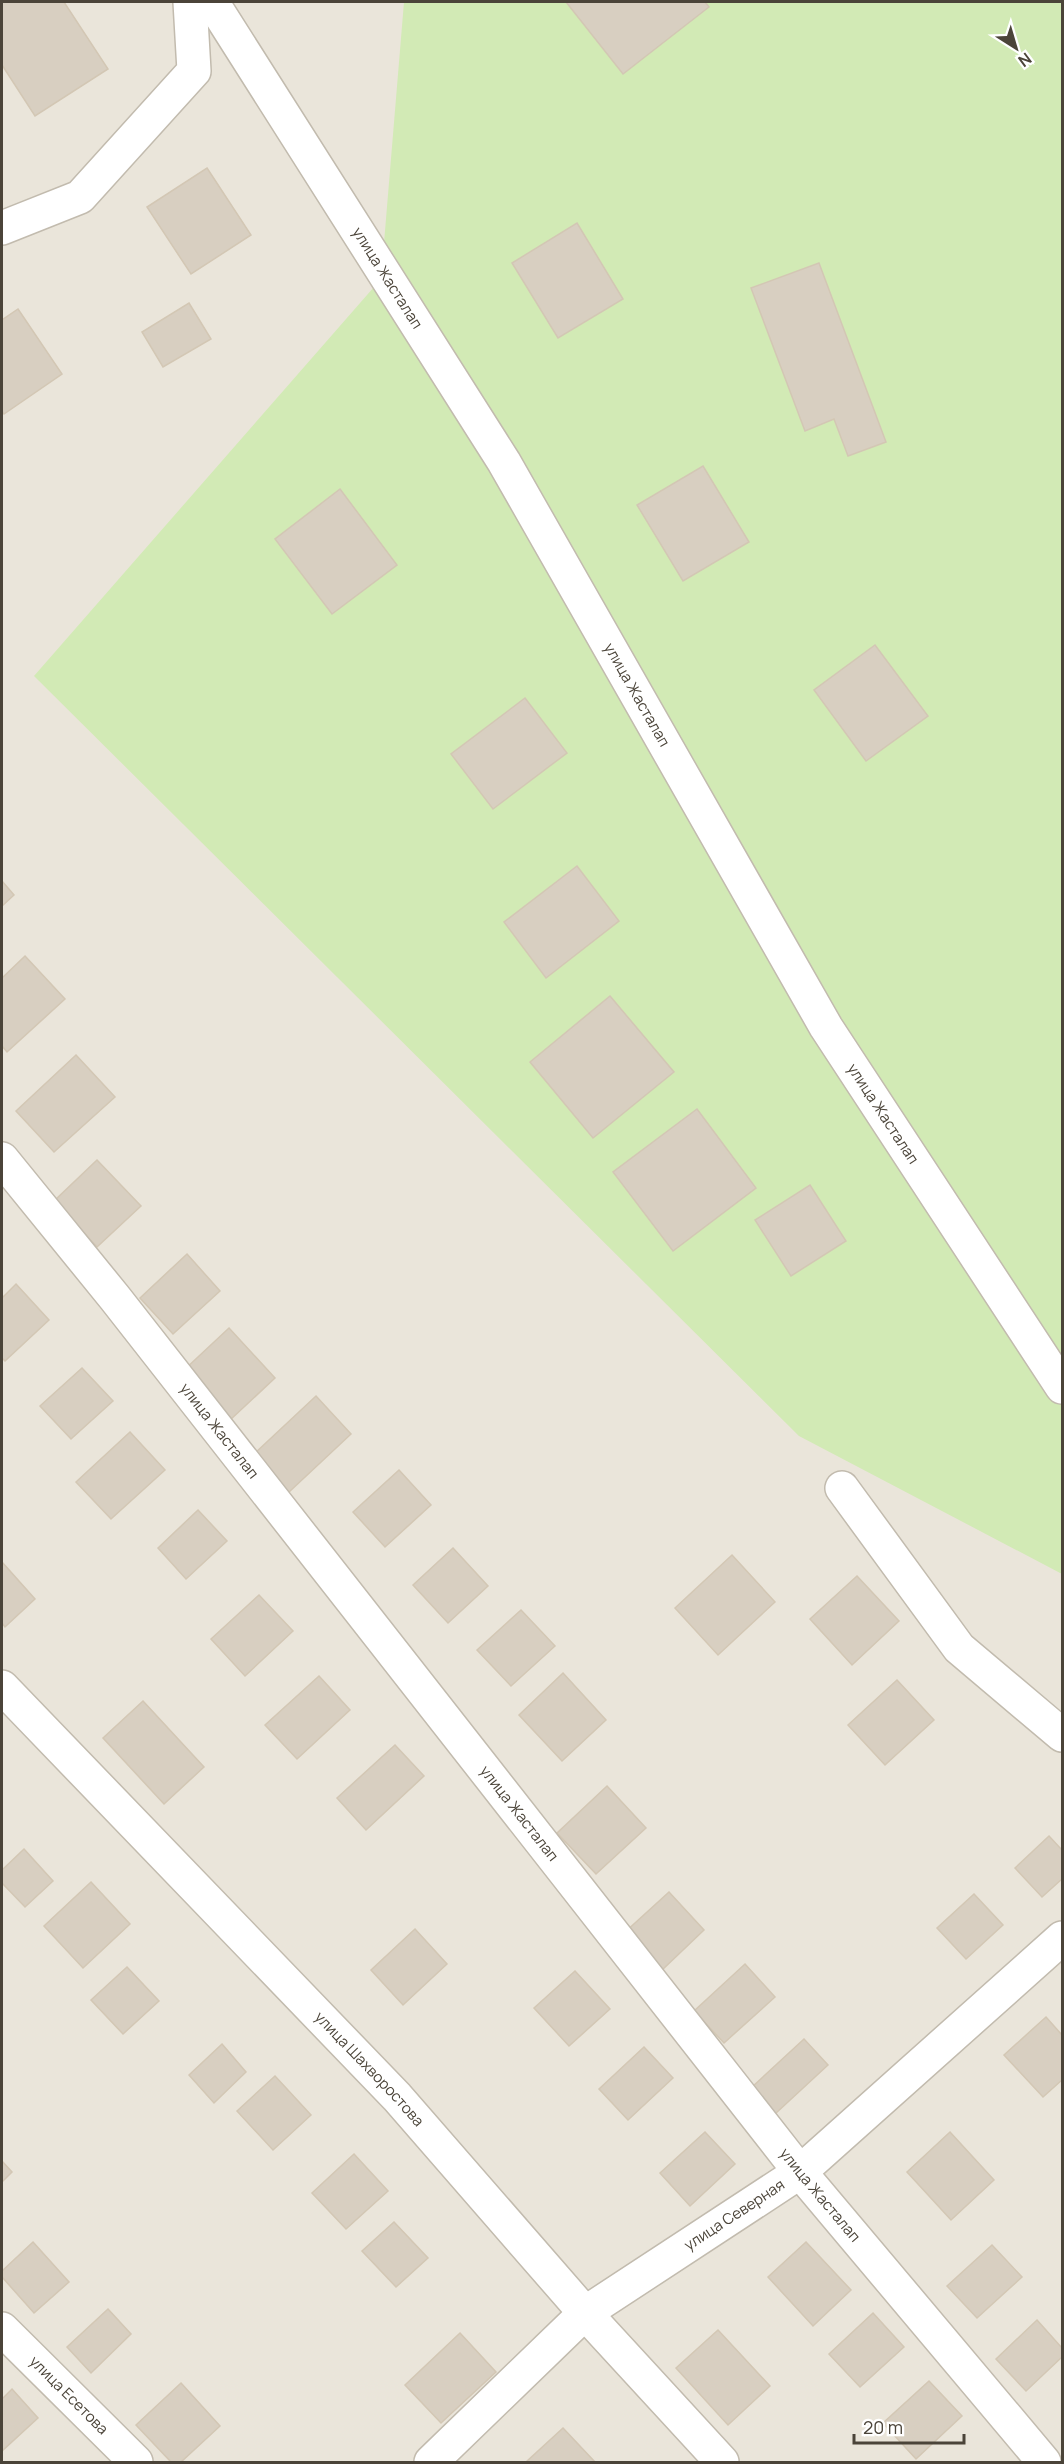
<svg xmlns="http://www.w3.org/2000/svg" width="1064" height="2464" font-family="Manrope,sans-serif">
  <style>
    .residential { fill: #eae5da }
    .green { fill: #d2eab5 }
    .building { fill: #d8cfc1; stroke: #d3c7b4; stroke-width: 1.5 }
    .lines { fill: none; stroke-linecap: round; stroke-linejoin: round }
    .minor-casing { stroke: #c2bbae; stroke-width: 36 }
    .minor { stroke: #fff; stroke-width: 33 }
    .labels { text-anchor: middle; stroke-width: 4.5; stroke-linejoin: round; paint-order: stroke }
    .street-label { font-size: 15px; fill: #4b4439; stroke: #fff }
  </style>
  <rect width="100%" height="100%" fill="#f6f3ec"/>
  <!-- residential -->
  <rect class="residential" x="2" y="2" width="1060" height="2460"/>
  <!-- green -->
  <path class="green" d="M 404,2 L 1062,2 L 1062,1574 L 799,1436 L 34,676 L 381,279 Z"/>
  <!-- building -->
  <g class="building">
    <path d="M 2,2 L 64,2 L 108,69 L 35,116 L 2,65 Z"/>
    <path d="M 566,2 L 705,2 L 709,7 L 623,74 Z"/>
    <path d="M 207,168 L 251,235 L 191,274 L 147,207 Z"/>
    <path d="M 577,223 L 623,299 L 558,338 L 512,263 Z"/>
    <path d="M 819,263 L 886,442 L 848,456 L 834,419 L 805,431 L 751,288 Z"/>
    <path d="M 189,303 L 211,339 L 163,367 L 142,332 Z"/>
    <path d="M 18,309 L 62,374 L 4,414 L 2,411 L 2,320 Z"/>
    <path d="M 703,466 L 749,542 L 683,581 L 637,505 Z"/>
    <path d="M 340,489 L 397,565 L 332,614 L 275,539 Z"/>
    <path d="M 875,645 L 928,716 L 866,761 L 814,690 Z"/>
    <path d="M 525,698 L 567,753 L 493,809 L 451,754 Z"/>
    <path d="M 577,866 L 619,921 L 546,978 L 504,922 Z"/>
    <path d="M 2,881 L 14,895 L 2,906 Z"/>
    <path d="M 25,956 L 65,999 L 7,1052 L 2,1046 L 2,978 Z"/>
    <path d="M 610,996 L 674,1072 L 593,1138 L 530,1062 Z"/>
    <path d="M 76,1055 L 115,1097 L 54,1152 L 16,1111 Z"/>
    <path d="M 697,1109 L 756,1188 L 673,1251 L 613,1172 Z"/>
    <path d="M 97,1160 L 141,1206 L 97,1247 L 54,1201 Z"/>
    <path d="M 810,1185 L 846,1241 L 791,1276 L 755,1220 Z"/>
    <path d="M 187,1254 L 220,1291 L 173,1334 L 140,1298 Z"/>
    <path d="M 16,1284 L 49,1320 L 5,1361 L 2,1358 L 2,1298 Z"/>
    <path d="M 229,1328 L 275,1378 L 229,1421 L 183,1371 Z"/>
    <path d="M 82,1368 L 113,1401 L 71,1439 L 40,1406 Z"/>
    <path d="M 316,1396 L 351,1434 L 288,1493 L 253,1455 Z"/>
    <path d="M 130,1432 L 165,1470 L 111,1519 L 76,1482 Z"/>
    <path d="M 399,1470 L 431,1505 L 385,1547 L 353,1512 Z"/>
    <path d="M 198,1510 L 227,1541 L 186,1579 L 158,1548 Z"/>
    <path d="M 453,1548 L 488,1586 L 448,1623 L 413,1585 Z"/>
    <path d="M 732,1555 L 775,1602 L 718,1655 L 675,1608 Z"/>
    <path d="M 2,1562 L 35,1599 L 5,1627 L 2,1623 Z"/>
    <path d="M 857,1576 L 899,1621 L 852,1665 L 810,1619 Z"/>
    <path d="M 259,1595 L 293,1631 L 245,1676 L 211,1639 Z"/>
    <path d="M 521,1610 L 555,1646 L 511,1686 L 477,1650 Z"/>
    <path d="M 563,1673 L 606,1720 L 562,1761 L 519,1715 Z"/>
    <path d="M 319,1676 L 350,1710 L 297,1759 L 265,1725 Z"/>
    <path d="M 897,1680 L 934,1720 L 885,1765 L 848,1725 Z"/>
    <path d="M 143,1701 L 204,1767 L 164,1804 L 103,1738 Z"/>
    <path d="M 395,1745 L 424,1776 L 366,1830 L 337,1798 Z"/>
    <path d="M 607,1786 L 646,1828 L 596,1874 L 557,1833 Z"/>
    <path d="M 1049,1836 L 1062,1850 L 1062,1879 L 1042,1897 L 1015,1868 Z"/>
    <path d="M 24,1849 L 53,1881 L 25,1907 L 2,1883 L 2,1870 Z"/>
    <path d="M 91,1882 L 130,1924 L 83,1968 L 44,1926 Z"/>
    <path d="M 669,1892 L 704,1930 L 660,1972 L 624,1933 Z"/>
    <path d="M 974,1894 L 1003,1925 L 966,1959 L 937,1928 Z"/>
    <path d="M 415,1929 L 447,1964 L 403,2005 L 371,1970 Z"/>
    <path d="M 745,1964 L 775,1997 L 724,2043 L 694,2011 Z"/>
    <path d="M 127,1967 L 159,2001 L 123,2034 L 91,2000 Z"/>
    <path d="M 575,1971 L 610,2009 L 569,2046 L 534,2008 Z"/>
    <path d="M 1046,2017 L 1062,2035 L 1062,2080 L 1043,2097 L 1004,2055 Z"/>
    <path d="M 804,2039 L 828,2065 L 775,2114 L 751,2088 Z"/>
    <path d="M 222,2044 L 246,2072 L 214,2103 L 189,2075 Z"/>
    <path d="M 644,2047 L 673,2078 L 628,2120 L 599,2089 Z"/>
    <path d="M 275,2076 L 311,2115 L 273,2150 L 237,2111 Z"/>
    <path d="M 705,2132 L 735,2164 L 690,2206 L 660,2173 Z"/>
    <path d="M 950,2132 L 994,2180 L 951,2220 L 907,2172 Z"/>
    <path d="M 354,2154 L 388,2191 L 346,2229 L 312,2193 Z"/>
    <path d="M 2,2161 L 12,2172 L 2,2182 Z"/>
    <path d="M 394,2222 L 428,2258 L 396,2287 L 362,2251 Z"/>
    <path d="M 33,2242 L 69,2282 L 34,2313 L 2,2277 L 2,2271 Z"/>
    <path d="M 806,2242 L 851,2290 L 813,2326 L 768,2277 Z"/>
    <path d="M 992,2245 L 1022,2277 L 977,2318 L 947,2286 Z"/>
    <path d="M 108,2309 L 131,2334 L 91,2373 L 67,2347 Z"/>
    <path d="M 873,2313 L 904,2347 L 860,2387 L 829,2354 Z"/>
    <path d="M 1037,2320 L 1062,2348 L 1062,2357 L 1026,2391 L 996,2359 Z"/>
    <path d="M 718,2330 L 770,2386 L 728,2425 L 676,2368 Z"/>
    <path d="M 460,2333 L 496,2372 L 441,2423 L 405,2385 Z"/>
    <path d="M 929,2381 L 962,2416 L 916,2459 L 883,2423 Z"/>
    <path d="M 181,2383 L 220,2426 L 181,2462 L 171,2462 L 136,2425 Z"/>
    <path d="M 12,2389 L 38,2418 L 2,2451 L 2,2399 Z"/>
    <path d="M 563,2428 L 595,2462 L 526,2462 Z"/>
  </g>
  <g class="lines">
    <!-- minor casing -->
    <g class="minor-casing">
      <g id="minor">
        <path id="s1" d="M 212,2 L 504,462 L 826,1027 L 1062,1387"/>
        <path d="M 2,228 L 80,197 L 194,71 L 190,2"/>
        <path id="s2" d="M 2,1159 L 115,1298 L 800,2172 L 1044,2462"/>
        <path d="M 842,1488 L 959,1648 L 1062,1735"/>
        <path id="s3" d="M 2,1687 L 397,2097 L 585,2313 L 722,2462"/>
        <path id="s4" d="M 2,2329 L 136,2462"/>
        <path id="s5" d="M 431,2462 L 585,2313 L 800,2172 L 1062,1938"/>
      </g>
    </g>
    <!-- minor -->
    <use href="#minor" class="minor"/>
  </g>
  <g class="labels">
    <!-- street labels -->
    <g class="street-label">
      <text dy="5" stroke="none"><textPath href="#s1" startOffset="327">улица Жасталап</textPath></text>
      <text dy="5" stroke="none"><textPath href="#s1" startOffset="813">улица Жасталап</textPath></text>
      <text dy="5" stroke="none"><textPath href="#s1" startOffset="1299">улица Жасталап</textPath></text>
      <text dy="5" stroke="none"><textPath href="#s2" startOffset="348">улица Жасталап</textPath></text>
      <text dy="5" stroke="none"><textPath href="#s2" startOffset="834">улица Жасталап</textPath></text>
      <text dy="5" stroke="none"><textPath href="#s3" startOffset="530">улица Шахворостова</textPath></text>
      <text dy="5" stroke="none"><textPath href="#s2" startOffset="1320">улица Жасталап</textPath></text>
      <text dy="5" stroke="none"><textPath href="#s5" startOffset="393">улица Северная</textPath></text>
      <text dy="5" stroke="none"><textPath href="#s4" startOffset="94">улица Есетова</textPath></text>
    </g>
  </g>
  <!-- border -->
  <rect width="1064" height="2464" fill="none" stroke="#4b4439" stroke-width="6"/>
  <!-- north arrow -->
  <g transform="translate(1016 48) rotate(143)" stroke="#ffffff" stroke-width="4.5" paint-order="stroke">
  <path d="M0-4.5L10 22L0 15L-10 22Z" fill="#4b4439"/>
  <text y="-9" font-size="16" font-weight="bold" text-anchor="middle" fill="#4b4439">N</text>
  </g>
  <!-- scale -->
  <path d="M854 2434v9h110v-9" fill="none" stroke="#4b4439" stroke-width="3"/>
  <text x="863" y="2434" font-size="18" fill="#4b4439" stroke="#ffffff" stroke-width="4.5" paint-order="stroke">20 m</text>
</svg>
